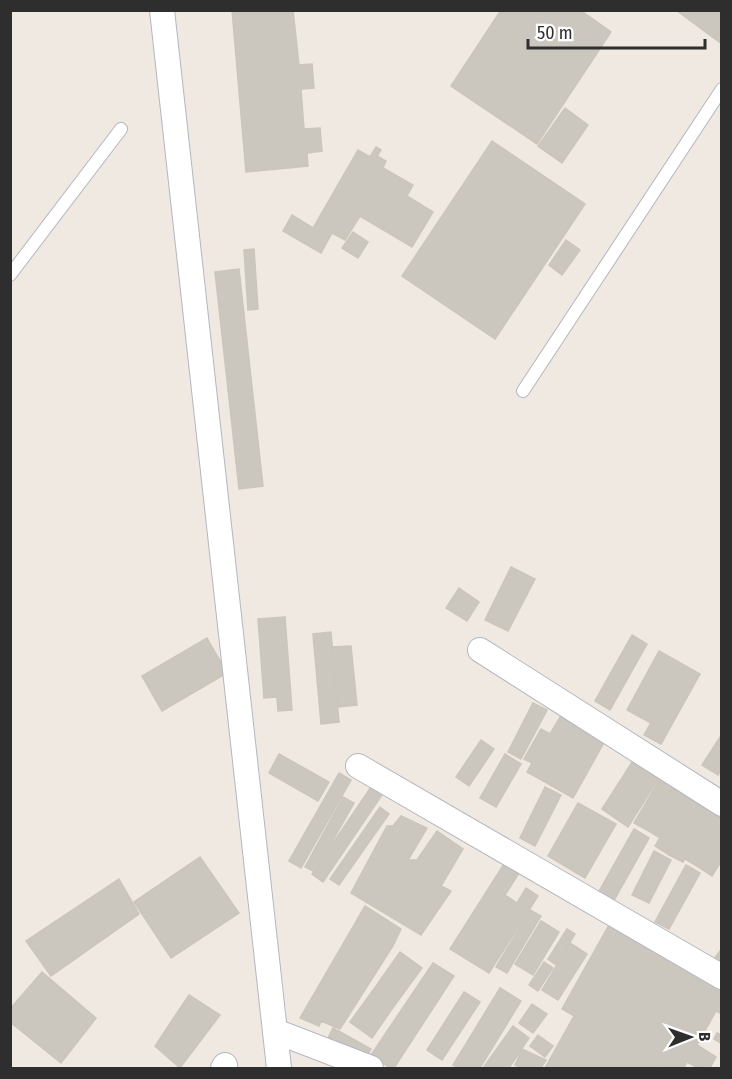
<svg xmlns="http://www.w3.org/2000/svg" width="732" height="1079" font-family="'Fira Sans Condensed',sans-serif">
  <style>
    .building { fill: #cbc7bf; stroke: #cbc5ba; stroke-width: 1.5 }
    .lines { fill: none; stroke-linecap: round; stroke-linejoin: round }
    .lane-casing { stroke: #b4b7c1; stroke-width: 14 }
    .street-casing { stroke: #b4b7c1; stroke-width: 26 }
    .lane { stroke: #fff; stroke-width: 12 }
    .street { stroke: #fff; stroke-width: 24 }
  </style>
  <rect width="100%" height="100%" fill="#efe9e1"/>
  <!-- building -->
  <g class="building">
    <path d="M 232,10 L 293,10 L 299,65 L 312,64 L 314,88 L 301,89 L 304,129 L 320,128 L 322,151 L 307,153 L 308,166 L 246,172 Z"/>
    <path d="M 501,10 L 580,10 L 611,32 L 537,144 L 451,86 Z"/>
    <path d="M 676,10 L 722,10 L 722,44 Z"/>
    <path d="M 565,108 L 588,125 L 562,163 L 538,146 Z"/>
    <path d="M 492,141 L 585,204 L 495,339 L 402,276 Z"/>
    <path d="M 376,147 L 381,150 L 377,156 L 386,161 L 383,168 L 413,185 L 407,196 L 433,212 L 412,247 L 360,216 L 345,240 L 332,233 L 321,253 L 283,231 L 292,215 L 313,228 L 358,150 L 370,157 Z"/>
    <path d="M 353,232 L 368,242 L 358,258 L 342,248 Z"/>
    <path d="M 566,240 L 580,250 L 562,275 L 549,265 Z"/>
    <path d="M 254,249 L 258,309 L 248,310 L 244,250 Z"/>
    <path d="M 239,269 L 263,486 L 239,489 L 215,272 Z"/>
    <path d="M 511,567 L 535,579 L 508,631 L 485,620 Z"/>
    <path d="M 459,588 L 479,602 L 467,621 L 446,608 Z"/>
    <path d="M 285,617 L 292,710 L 278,711 L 277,697 L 264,698 L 258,619 Z"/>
    <path d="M 331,632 L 339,722 L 321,724 L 313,634 Z"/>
    <path d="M 632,635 L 647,644 L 610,710 L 595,701 Z"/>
    <path d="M 207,638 L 227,673 L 162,711 L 142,676 Z"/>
    <path d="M 351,646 L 357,705 L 338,707 L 332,647 Z"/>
    <path d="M 659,651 L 700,674 L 661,744 L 644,735 L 651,723 L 627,710 Z"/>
    <path d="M 533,703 L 547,710 L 521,759 L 508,752 Z"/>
    <path d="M 562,714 L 585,727 L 552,786 L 527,772 L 532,763 L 524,759 L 541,729 L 550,734 Z"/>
    <path d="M 585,727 L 606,739 L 573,798 L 552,786 Z"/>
    <path d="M 722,734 L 722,769 L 718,775 L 702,765 Z"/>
    <path d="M 481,740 L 494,749 L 469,786 L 456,777 Z"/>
    <path d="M 279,754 L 329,782 L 318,801 L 269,773 Z"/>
    <path d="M 505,754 L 521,764 L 496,807 L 480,798 Z"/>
    <path d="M 636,756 L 664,770 L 628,827 L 602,809 Z"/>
    <path d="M 339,773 L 351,780 L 301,868 L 289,861 Z"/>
    <path d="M 661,777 L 674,785 L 647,830 L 634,823 Z"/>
    <path d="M 373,784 L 384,792 L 323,882 L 312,874 Z"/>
    <path d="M 674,785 L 687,792 L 660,838 L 647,830 Z"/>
    <path d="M 545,787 L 561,795 L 535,846 L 520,838 Z"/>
    <path d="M 689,789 L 703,797 L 669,855 L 655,846 Z"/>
    <path d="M 343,797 L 354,803 L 315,872 L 305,867 Z"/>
    <path d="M 703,797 L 716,806 L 683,862 L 669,855 Z"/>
    <path d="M 578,803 L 616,824 L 585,878 L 548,856 Z"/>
    <path d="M 716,806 L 722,809 L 722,832 L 700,868 L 685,859 Z"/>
    <path d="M 380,807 L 389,814 L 339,885 L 330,879 Z"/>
    <path d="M 401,816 L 427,828 L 408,860 L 417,860 L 437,831 L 463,849 L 441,886 L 451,891 L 421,935 L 351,893 L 387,826 L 393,826 Z"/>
    <path d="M 634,829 L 649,838 L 612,904 L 597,895 Z"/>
    <path d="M 722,832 L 722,860 L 712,876 L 700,868 Z"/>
    <path d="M 654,851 L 671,860 L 649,903 L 632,895 Z"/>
    <path d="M 200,857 L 239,913 L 171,958 L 134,902 Z"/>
    <path d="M 504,864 L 519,873 L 505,895 L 517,903 L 526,888 L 538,896 L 489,973 L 450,949 Z"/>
    <path d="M 686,865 L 700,873 L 669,929 L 655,922 Z"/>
    <path d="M 119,879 L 139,914 L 51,976 L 26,941 Z"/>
    <path d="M 365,906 L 401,929 L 393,946 L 340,1029 L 321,1021 L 319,1026 L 300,1018 Z"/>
    <path d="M 530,910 L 541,916 L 507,973 L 496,967 Z"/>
    <path d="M 541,921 L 559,932 L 533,975 L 515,964 Z"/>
    <path d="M 609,925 L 722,989 L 722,1014 L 716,1011 L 697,1045 L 716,1057 L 710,1068 L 698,1068 L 687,1062 L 684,1068 L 666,1068 L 562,1009 Z"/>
    <path d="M 567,929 L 575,934 L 556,965 L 548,959 Z"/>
    <path d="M 570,943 L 587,954 L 558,1000 L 542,990 Z"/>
    <path d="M 722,948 L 722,966 L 712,962 Z"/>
    <path d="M 400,952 L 422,968 L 392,1009 L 371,993 Z"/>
    <path d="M 544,962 L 553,968 L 538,991 L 529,985 Z"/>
    <path d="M 433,963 L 454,976 L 394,1068 L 390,1068 L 371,1055 Z"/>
    <path d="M 42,972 L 96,1018 L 61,1063 L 10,1022 L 10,1009 Z"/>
    <path d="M 500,988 L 521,1001 L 480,1068 L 458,1068 L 453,1065 Z"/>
    <path d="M 464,992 L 480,1002 L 442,1060 L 427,1050 Z"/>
    <path d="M 371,993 L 392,1009 L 372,1038 L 350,1022 Z"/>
    <path d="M 189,995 L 220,1015 L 180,1068 L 155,1046 Z"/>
    <path d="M 532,1004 L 547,1014 L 533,1033 L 519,1023 Z"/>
    <path d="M 574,1016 L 666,1068 L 545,1068 Z"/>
    <path d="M 513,1026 L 529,1038 L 509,1068 L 483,1068 Z"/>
    <path d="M 333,1028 L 371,1049 L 364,1061 L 327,1040 Z"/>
    <path d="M 717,1033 L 722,1035 L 722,1044 L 714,1039 Z"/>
    <path d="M 538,1035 L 553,1046 L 545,1057 L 530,1046 Z"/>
    <path d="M 522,1049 L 546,1060 L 541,1068 L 522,1068 L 515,1065 Z"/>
  </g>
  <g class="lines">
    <!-- lane casing -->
    <g class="lane-casing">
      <g id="lane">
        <path d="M 10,275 L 121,129"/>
        <path d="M 523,391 L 722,89"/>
      </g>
    </g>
    <!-- street casing -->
    <g class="street-casing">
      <g id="street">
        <path d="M 162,10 L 279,1068"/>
        <path d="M 480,650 L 722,804"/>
        <path d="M 358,766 L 722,977"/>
        <path d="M 275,1031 L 371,1068"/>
        <path d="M 223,1068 L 225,1065"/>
      </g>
    </g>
    <!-- lane -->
    <use href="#lane" class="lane"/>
    <!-- street -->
    <use href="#street" class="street"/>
  </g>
  <!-- border -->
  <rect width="732" height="1079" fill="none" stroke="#2e2e2e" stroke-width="24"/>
  <!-- north arrow -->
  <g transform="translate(690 1037) rotate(89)" stroke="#ffffff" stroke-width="4.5" paint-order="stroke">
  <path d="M0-4.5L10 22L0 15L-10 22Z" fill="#2e2e2e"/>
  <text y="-9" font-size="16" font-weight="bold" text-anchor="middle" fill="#2e2e2e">B</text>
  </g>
  <!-- scale -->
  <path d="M528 39v9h177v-9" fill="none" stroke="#2e2e2e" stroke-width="3"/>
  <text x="537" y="39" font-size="18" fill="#2e2e2e" stroke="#ffffff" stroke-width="4.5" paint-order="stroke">50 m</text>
</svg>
